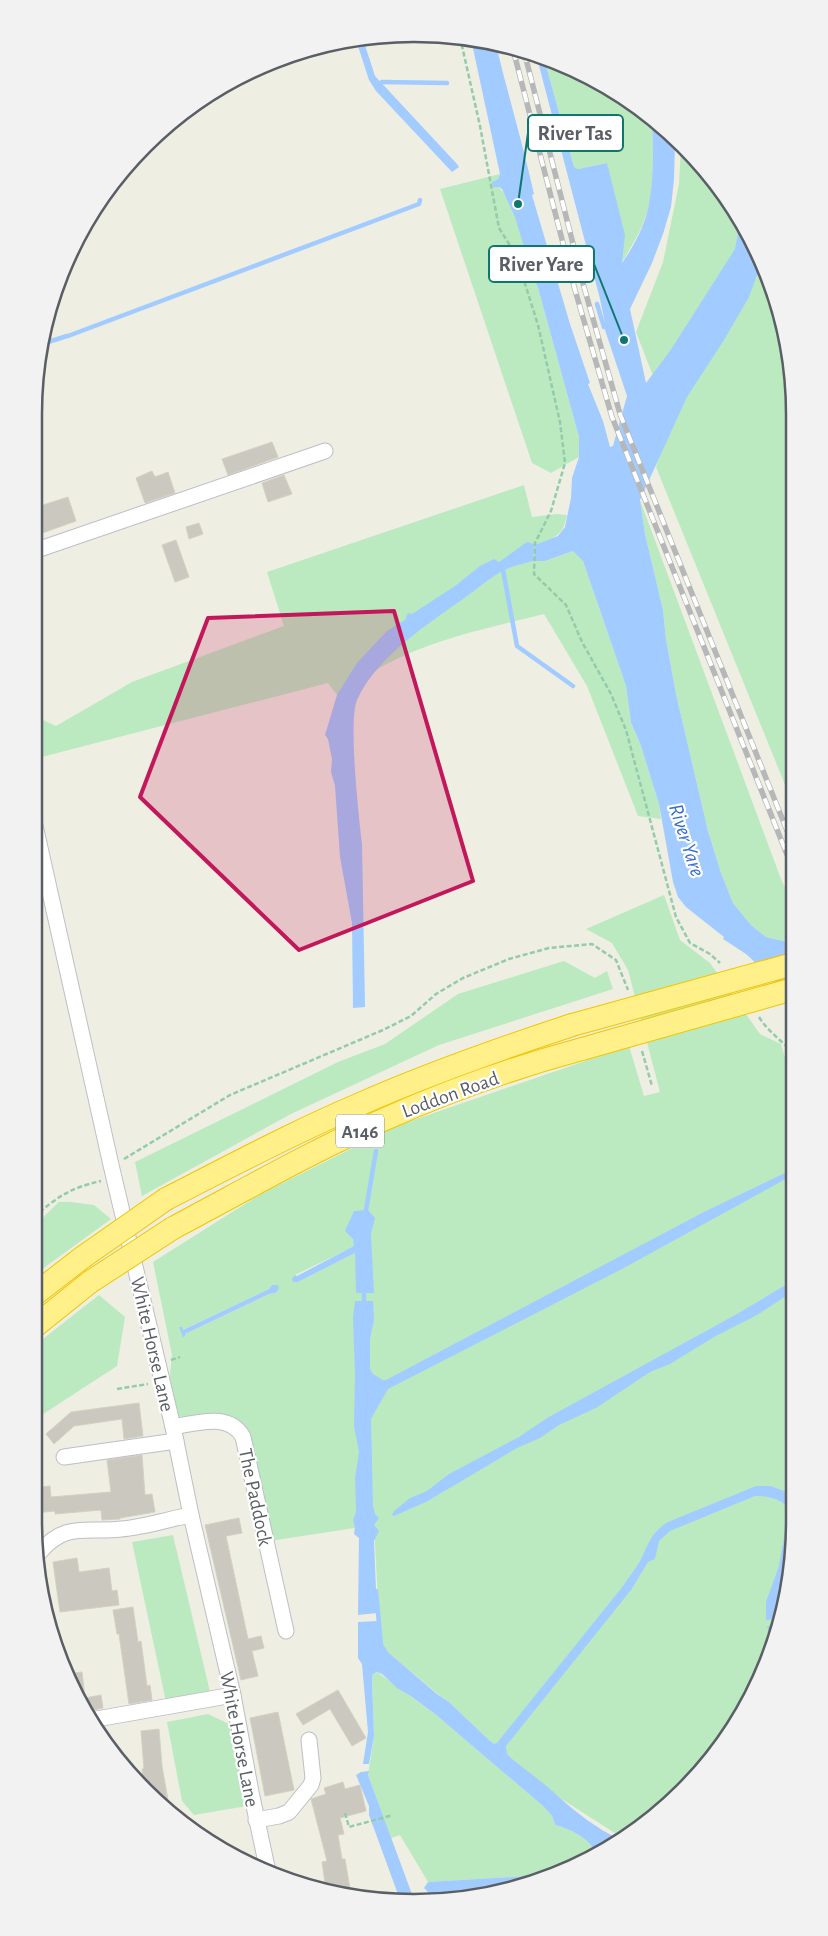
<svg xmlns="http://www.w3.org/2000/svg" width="828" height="1936" font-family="'Alegreya Sans',sans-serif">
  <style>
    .green { fill: #bbeac1; fill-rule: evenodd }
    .water { fill: #a2cbff }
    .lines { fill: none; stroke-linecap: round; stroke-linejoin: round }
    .stream { stroke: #a2cbff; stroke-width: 4.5 }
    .building { fill: #cac8bf; stroke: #d4d1c0 }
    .minor-casing { stroke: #bcbfc5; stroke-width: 17 }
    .highway-casing { stroke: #f1c500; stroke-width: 24 }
    .path { stroke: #94cbab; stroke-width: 2.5; stroke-dasharray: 5 2.5; stroke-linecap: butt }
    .minor { stroke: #fff; stroke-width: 15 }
    .highway { stroke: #fff089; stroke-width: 22 }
    .rail-casing { stroke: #b6b7b8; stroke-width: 5.5 }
    .rail { stroke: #fff; stroke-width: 4; stroke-dasharray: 11; stroke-linecap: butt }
    .highway-bridge-casing { stroke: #f1c500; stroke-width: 24; stroke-linecap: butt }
    .highway-bridge { stroke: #fff089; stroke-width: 22 }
    .marked { fill: #c2185b; fill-opacity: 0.2; stroke: #c2185b; stroke-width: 4; stroke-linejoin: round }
    .labels { text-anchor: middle; stroke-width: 4.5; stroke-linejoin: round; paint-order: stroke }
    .shield { fill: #fff; stroke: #8c8e93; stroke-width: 1 }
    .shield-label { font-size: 19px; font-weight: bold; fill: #5a5e65 }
    .street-label { font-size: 20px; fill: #5a5e65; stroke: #fff }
    .water-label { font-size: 21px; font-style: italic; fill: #376ed0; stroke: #fff }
    .rim { fill: none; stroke: #5a5e65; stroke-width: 2.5 }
    .leader { fill: none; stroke: #0f766e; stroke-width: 2 }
    .callout-dot { fill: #0f766e; stroke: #fff; stroke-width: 2 }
    .callout { fill: #fff; stroke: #0f766e; stroke-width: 2 }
    .callout-label { font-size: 21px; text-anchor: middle; font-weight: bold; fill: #5a5e65 }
  </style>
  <rect width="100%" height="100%" fill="#efeee2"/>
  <!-- green -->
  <g class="green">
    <path d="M 544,58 L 625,98 L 652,122 C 653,147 654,180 649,204 C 645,226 632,245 621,264 L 607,163 L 578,169 L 574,167 Z"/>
    <path d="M 681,147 L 700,164 L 755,246 L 791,364 L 792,802 L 656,467 L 667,431 L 660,394 L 636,332 L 663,262 L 679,184 Z"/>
    <path d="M 500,174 L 498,179 L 492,182 C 519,198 524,259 538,288 L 579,437 L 579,457 L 551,473 L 532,463 L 440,189 Z"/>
    <path d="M 524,485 L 532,517 L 557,514 L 567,515 C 563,536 556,536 539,545 L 545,561 L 573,551 L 575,551 L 583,561 L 626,686 L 631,723 L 640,743 L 659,804 L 661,819 L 638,816 L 587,686 L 544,614 C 496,626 448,636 403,656 C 380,666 359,681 337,695 L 328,683 L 34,759 L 34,716 L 56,726 L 132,682 L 284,626 L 267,572 Z"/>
    <path d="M 640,500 L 781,879 L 792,903 L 793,946 L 788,942 L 766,937 L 751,925 L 733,903 L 721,873 L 708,831 L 676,694 L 666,639 L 663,610 L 645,534 Z"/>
    <path d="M 664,895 L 680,940 L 710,963 L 760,1034 L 781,1044 L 793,1085 L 794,1522 L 774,1644 L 743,1712 L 700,1772 L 621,1837 L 560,1798 L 489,1740 L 449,1702 L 439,1695 L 389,1653 L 380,1640 L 374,1525 L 270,1541 L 246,1430 L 180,1423 L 169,1384 L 172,1355 L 153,1262 L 259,1195 L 396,1126 L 629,1046 L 644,1096 L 660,1092 L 628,970 L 612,943 L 586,929 ZM 354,1211 L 374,1218 L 371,1234 L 355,1253 L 298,1282 L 295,1275 L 355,1246 L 353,1239 L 346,1231 ZM 272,1285 L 276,1293 L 269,1294 L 185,1334 L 183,1330 L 269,1289 Z"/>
    <path d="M 564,961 L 595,978 L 607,971 L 613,989 L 439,1045 L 291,1114 L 142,1196 L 135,1162 L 338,1062 L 385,1044 L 458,994 Z"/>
    <path d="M 59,1202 L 71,1202 L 94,1205 L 111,1219 L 34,1275 L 34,1226 Z"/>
    <path d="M 99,1295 L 125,1317 L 117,1366 L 34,1420 L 34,1346 Z"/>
    <path d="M 173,1535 L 210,1692 L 166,1702 L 132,1542 Z"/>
    <path d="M 377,1672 L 435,1714 L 543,1806 L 552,1816 L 555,1825 C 571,1829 591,1839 597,1855 L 547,1877 L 527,1876 L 428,1882 L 400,1835 L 391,1838 L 368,1775 L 374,1736 L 372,1679 L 373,1674 Z"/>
    <path d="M 208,1714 L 229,1724 L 247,1806 L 194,1815 L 182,1801 L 167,1722 Z"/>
    <path d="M 509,1888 L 464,1899 L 414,1897 L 429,1893 Z"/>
  </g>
  <!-- water -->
  <g class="water">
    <path d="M 363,39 L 375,76 L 457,164 L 459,167 L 452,172 L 376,91 L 369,80 L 356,40 Z"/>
    <path d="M 471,39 L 496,45 C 508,95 523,144 534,194 L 532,195 L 570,324 L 590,383 L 588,384 L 603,421 L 610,447 L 613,446 L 627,396 L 604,327 L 605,323 L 600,299 L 536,54 L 544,58 L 574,167 L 578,169 L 607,163 L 625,235 L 622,263 C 634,246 646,224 649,203 C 654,177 653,148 652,122 L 675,141 L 674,179 L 671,207 L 663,234 L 652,263 L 630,309 L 646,383 L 670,351 L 735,249 L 740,223 L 755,246 L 761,264 L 749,297 L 724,340 L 687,397 L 640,500 L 645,534 L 663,610 L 666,639 L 676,694 L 708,831 L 721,873 L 733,903 L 751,925 L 766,937 L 788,942 L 793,946 L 793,1020 L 774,980 L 746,954 L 723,939 L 724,937 L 686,907 L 678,897 L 673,882 L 659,804 L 640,743 L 631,723 L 626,686 L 583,561 L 573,551 L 545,561 L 534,561 L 535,545 L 558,536 L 565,527 L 571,498 L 572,478 L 579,457 L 579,437 L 538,288 L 533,277 L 515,217 L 502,189 L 499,187 L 493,187 L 492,182 L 498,179 L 500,174 Z"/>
    <path d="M 527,542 L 534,544 L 533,561 C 523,564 513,566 504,570 C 491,577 478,588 466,597 C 428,624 377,656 357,700 C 348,721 359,818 362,844 L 365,1007 L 353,1008 L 352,923 L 340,857 L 335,786 L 331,772 L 332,759 L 328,739 L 325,735 L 337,695 L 357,663 L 387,631 L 405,620 L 408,613 L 412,614 L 455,586 L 480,566 L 494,559 L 499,562 Z"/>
    <path d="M 793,1169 L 793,1175 L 622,1269 L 388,1389 L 371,1419 L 373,1506 L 375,1514 L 379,1518 L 374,1525 L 379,1531 L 374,1541 L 377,1613 L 358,1615 L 359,1538 L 354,1534 L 355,1527 L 353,1520 L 356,1512 L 355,1478 L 359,1452 L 354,1426 L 355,1376 L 353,1317 L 355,1301 L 373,1301 L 374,1320 L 370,1339 L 370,1369 L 373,1374 L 383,1380 L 386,1380 L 704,1212 Z"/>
    <path d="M 368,1210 L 375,1218 L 371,1234 L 374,1293 L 356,1293 L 355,1253 L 298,1282 L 293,1282 L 292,1279 L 295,1275 L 297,1276 L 354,1246 L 353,1239 L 345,1231 L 354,1211 Z"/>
    <path d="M 794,1280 L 794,1291 L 757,1315 L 714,1337 L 670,1364 L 650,1372 L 596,1408 L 559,1425 L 540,1438 L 517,1448 L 426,1502 L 394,1516 L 392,1515 L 394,1511 L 410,1498 L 427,1491 L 449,1474 L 519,1437 L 547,1418 L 737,1314 Z"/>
    <path d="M 272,1285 L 278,1285 L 279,1288 L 276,1293 L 269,1294 L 185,1334 L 185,1336 L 183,1337 L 179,1327 L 182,1327 L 183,1330 L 269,1289 Z"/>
    <path d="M 794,1477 C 794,1492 796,1509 794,1524 C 790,1556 780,1587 778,1619 L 766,1620 L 766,1602 L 779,1566 L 788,1513 C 788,1499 766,1496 755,1496 L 670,1531 L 659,1541 L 655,1559 L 648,1562 L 631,1590 L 506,1746 L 507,1754 L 511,1758 C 527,1771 544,1783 559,1797 C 578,1814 596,1828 619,1839 L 604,1851 L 597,1855 C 591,1839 571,1829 555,1825 L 552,1816 L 543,1806 L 435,1714 L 412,1697 L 397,1688 L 382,1674 L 377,1672 L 373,1674 L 372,1679 L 374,1736 L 369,1764 L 363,1764 L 368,1732 L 362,1664 L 358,1658 L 358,1622 L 378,1621 L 380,1640 L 389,1653 L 437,1694 L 449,1702 L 489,1740 L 494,1744 L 497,1743 L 623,1586 C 628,1578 634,1571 639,1563 C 648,1546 650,1533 668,1522 L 756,1486 L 770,1486 L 790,1493 Z"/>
    <path d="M 767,1626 L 777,1626 L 773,1646 Z"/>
    <path d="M 369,1771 L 368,1775 L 413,1897 L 399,1897 L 369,1815 L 369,1806 L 356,1775 L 361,1772 Z"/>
    <path d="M 527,1876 L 547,1877 C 511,1893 467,1893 429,1893 L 424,1888 L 428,1882 Z"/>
  </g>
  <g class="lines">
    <!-- stream -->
    <g class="stream">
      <path d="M 382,82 L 447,83"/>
      <path d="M 597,304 L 604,327"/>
      <path d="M 68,336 L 419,204 L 420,200"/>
      <path d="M 45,343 L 67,336"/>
      <path d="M 503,570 L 517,646 L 573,686"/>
      <path d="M 365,1216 L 376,1151"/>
      <path d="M 364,1306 L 364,1289"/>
      <path d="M 376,1591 L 381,1645"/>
    </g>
  </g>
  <!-- building -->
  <g class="building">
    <path d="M 272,442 L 278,457 L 228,475 L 222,459 Z"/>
    <path d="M 152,471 L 155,477 L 168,472 L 175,493 L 145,503 L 136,478 Z"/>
    <path d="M 284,475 L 292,494 L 268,502 L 262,483 Z"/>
    <path d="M 68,497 L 76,521 L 34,536 L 34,508 Z"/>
    <path d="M 199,523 L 203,534 L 189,539 L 186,527 Z"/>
    <path d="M 176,540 L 189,577 L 175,582 L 162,545 Z"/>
    <path d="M 139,1403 L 143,1436 L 124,1439 L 122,1419 L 74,1426 L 54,1444 L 46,1434 L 71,1412 Z"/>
    <path d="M 142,1455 L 145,1495 L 152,1494 L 155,1512 L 120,1518 L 120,1519 L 102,1520 L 101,1510 L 55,1514 L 55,1511 L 34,1513 L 34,1488 L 50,1486 L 51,1497 L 111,1492 L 107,1460 Z"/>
    <path d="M 239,1518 L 242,1533 L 226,1536 L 248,1639 L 261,1636 L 264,1648 L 252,1651 L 258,1676 L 241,1680 L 205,1525 Z"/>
    <path d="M 77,1558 L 79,1572 L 109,1568 L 112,1591 L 117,1590 L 119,1605 L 60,1612 L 53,1562 Z"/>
    <path d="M 133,1607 L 138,1642 L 141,1641 L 147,1686 L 150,1685 L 152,1700 L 129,1704 L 119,1634 L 117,1634 L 113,1610 Z"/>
    <path d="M 82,1672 L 85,1698 L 101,1695 L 103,1708 L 85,1712 L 67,1674 Z"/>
    <path d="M 338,1690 L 366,1738 L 352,1746 L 330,1709 L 303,1725 L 296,1714 Z"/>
    <path d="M 278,1712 L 294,1790 L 265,1796 L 250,1718 Z"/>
    <path d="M 159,1729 L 162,1766 L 169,1806 L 145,1787 L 142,1769 L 144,1769 L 141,1731 Z"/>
    <path d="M 343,1782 L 345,1789 L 360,1785 L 366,1811 L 340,1818 L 344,1834 L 338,1835 L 342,1859 L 345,1859 L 351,1895 L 340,1895 L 326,1890 L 322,1862 L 327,1861 L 311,1799 L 326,1794 L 324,1788 Z"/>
  </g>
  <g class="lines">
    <!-- minor casing -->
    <g class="minor-casing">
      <g id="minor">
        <path d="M 34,551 L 325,451"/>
        <path d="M 34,821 L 111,1165 L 173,1427 L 191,1515 L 233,1695 L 251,1792 L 267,1867"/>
        <path d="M 173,1427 C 197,1423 229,1412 243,1437 L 286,1631"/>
        <path d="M 64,1457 L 176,1441"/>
        <path d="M 39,1553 C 65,1521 87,1533 121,1529 C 145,1527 168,1519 191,1515"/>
        <path d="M 91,1720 L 233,1695"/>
        <path d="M 256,1820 L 279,1816 L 289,1812 L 311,1785 L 313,1778 L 309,1740"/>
      </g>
    </g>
    <!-- highway casing -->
    <g class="highway-casing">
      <g id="highway">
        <path d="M 166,1199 C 229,1167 292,1133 358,1105 C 428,1074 499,1049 572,1025"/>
        <path d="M 173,1228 C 243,1191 312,1151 385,1119 C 448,1091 515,1067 582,1049"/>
        <path d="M 34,1295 L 83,1257"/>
        <path d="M 34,1327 L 90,1282"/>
      </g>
    </g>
    <!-- path -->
    <g class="path">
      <path d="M 460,37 L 480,126 L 499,228 L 516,255 L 538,325 L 560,422 L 565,463 L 551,511 L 535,543 L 534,574 L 566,605 L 582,642 L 611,694 L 626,730 L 676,917 L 690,943 L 710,954 L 720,963"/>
      <path d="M 759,1017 C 768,1032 782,1040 793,1054"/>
      <path d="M 642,1051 L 652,1086"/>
      <path d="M 124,1159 L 230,1095 L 383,1030 L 411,1016 L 436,994 L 463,978 L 509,959 L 549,948 L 592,944 L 616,960 L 628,990"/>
      <path d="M 34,1217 C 57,1197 70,1188 101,1181"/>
      <path d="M 171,1360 L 180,1357"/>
      <path d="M 117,1389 L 148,1384"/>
      <path d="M 345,1813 L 349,1827 L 393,1815"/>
    </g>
    <!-- minor -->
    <use href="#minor" class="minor"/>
    <!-- highway -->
    <use href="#highway" class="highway"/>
    <!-- rail casing -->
    <g class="rail-casing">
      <g id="rail">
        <path d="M 513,49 L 575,290 L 612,417 L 792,867"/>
        <path d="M 524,51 L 584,287 L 620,414 L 792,843"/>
      </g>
    </g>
    <!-- rail -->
    <use href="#rail" class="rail"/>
    <!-- highway-bridge casing -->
    <g class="highway-bridge-casing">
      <g id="highway-bridge">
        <path d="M 572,1025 L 793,964"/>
        <path d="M 582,1049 L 793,989"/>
        <path d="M 83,1257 L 166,1199"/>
        <path d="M 90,1282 L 173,1228"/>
      </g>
    </g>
    <!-- highway-bridge -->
    <use href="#highway-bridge" class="highway-bridge"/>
  </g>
  <!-- marked area -->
  <path class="marked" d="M 394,611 L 473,881 L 299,950 L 140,797 L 208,618 Z"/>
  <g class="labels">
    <!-- shield labels -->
    <rect class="shield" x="336" y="1114.5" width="48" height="33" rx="4"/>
    <g class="shield-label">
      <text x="360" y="1138">A146</text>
    </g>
    <!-- street labels -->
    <g class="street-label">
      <text transform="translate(450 1094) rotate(-20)" y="7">Loddon Road</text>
      <text transform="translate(153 1344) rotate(77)" y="7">White Horse Lane</text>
      <text transform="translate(256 1497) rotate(78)" y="7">The Paddock</text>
      <text transform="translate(240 1739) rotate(79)" y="7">White Horse Lane</text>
    </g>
    <!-- water labels -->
    <g class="water-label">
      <text transform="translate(687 840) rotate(72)" y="7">River Yare</text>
    </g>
  </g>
  <!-- crop -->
  <path d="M0 0H828V1936H0ZM414 42H414A372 372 0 0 1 786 414V1522A372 372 0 0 1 414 1894H414A372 372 0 0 1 42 1522V414A372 372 0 0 1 414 42Z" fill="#f2f2f3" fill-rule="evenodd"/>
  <path class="rim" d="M414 42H414A372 372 0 0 1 786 414V1522A372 372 0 0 1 414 1894H414A372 372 0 0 1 42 1522V414A372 372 0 0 1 414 42Z"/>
  <!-- callouts -->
  <path class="leader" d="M518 204L528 133M624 340L594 264"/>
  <g class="callout-dot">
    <circle cx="518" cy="204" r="5"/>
    <circle cx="624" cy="340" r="5"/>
  </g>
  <g class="callout">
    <rect x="528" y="115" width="95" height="36" rx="5"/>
    <rect x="489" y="246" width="105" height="36" rx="5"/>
  </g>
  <g class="callout-label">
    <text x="575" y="140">River Tas</text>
    <text x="541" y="271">River Yare</text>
  </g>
</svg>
